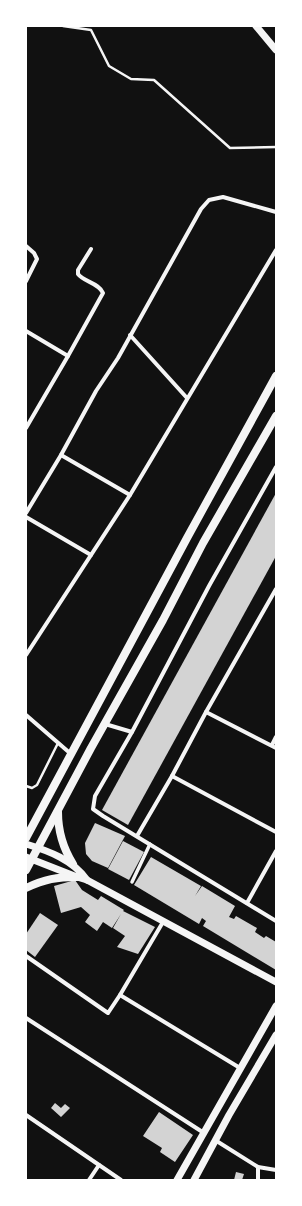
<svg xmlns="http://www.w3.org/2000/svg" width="302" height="1206" font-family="'Alegreya Sans',sans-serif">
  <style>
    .building { fill: #d3d3d3 }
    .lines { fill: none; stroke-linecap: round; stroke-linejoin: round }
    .service { stroke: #f5f5f5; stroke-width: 2.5 }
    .pedestrian { stroke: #f5f5f5; stroke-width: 3.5 }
    .minor { stroke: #f5f5f5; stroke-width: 4 }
    .secondary { stroke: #f5f5f5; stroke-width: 7 }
    .primary { stroke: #f5f5f5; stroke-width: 8 }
  </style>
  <rect width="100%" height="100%" fill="#111"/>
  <!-- building -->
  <g class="building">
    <path d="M 276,493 L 276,556 L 128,825 L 102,810 Z"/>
    <path d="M 95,823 L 125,836 L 108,868 L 92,861 L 86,854 L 85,843 Z"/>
    <path d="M 123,841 L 144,852 L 129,880 L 108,869 Z"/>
    <path d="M 151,857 L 201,886 L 195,896 L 202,886 L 235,906 L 229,917 L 234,919 L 236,916 L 257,928 L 255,932 L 264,938 L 266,936 L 276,942 L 276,970 L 203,926 L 206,921 L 202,918 L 199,924 L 134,885 Z"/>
    <path d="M 75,880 L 82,890 L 98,900 L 101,896 L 124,910 L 123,911 L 155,927 L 138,954 L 117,947 L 125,936 L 113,928 L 121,914 L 112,928 L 103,922 L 97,931 L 85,922 L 90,915 L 81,907 L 61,913 L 54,886 Z"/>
    <path d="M 40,913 L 58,925 L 35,957 L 26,950 L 26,934 Z"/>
    <path d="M 55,1103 L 61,1108 L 65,1104 L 70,1108 L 61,1117 L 51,1108 Z"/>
    <path d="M 159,1112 L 193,1135 L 175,1162 L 160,1152 L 162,1148 L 143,1136 Z"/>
    <path d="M 236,1172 L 244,1174 L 242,1180 L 234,1180 Z"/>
  </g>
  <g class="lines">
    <!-- service -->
    <g class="service">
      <path d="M 63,26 L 91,30 L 109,66 L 131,79 L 154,80 L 230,148 L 276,147"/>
      <path d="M 26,786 L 32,788 L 37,785 L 58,743"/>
    </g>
    <!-- pedestrian -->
    <path class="pedestrian" d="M 132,882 L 150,844"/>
    <!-- minor -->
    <g class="minor">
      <path d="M 26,246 L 34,253 L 37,259 L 26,281"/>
      <path d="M 26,331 L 68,356"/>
      <path d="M 130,335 L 187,398"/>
      <path d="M 26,428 L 68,356 L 103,293 C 99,283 84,282 78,274 L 78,270 L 91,249"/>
      <path d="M 61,455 L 130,495"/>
      <path d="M 276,467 L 209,586 L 132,732 L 95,796 L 93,809 L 103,816 L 276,921"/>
      <path d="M 26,513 L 61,455 L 96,391 L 118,358 L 201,209 L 209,200 L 223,197 L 276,212"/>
      <path d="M 26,517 L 91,555"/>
      <path d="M 26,655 L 130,495 L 276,250"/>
      <path d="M 206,712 L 276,748"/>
      <path d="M 26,715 L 71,754"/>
      <path d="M 105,724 L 132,732"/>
      <path d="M 272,745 L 276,737"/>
      <path d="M 172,776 L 276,832"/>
      <path d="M 137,836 L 172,776 L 206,712 L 276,589"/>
      <path d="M 247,903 L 276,851"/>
      <path d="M 26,956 L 108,1013 L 120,995 L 240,1068"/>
      <path d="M 120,995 L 163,922"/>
      <path d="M 26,1018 L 204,1133"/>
      <path d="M 26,1115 L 121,1180"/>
      <path d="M 215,1140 L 258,1167 L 276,1170"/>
      <path d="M 89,1180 L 99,1165"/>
      <path d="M 258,1180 L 258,1167"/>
    </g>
    <!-- secondary -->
    <g class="secondary">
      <path d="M 256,26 L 276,50"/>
      <path d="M 26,844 C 49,851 73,860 87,880"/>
      <path d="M 26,857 L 77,877 L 87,880 L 276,982"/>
      <path d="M 177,1180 L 276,1006"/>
      <path d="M 194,1180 L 229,1115 L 276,1035"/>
    </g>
    <!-- primary -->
    <g class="primary">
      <path d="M 58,812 C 58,832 63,848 73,864"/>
      <path d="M 26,838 L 187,538 L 276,376"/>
      <path d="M 26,870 L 91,748 L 163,620 L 203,543 L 276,416"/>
      <path d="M 26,888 C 45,879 57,877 77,877"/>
    </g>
  </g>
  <!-- border -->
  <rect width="302" height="1206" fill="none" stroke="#ffffff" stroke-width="54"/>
</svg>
